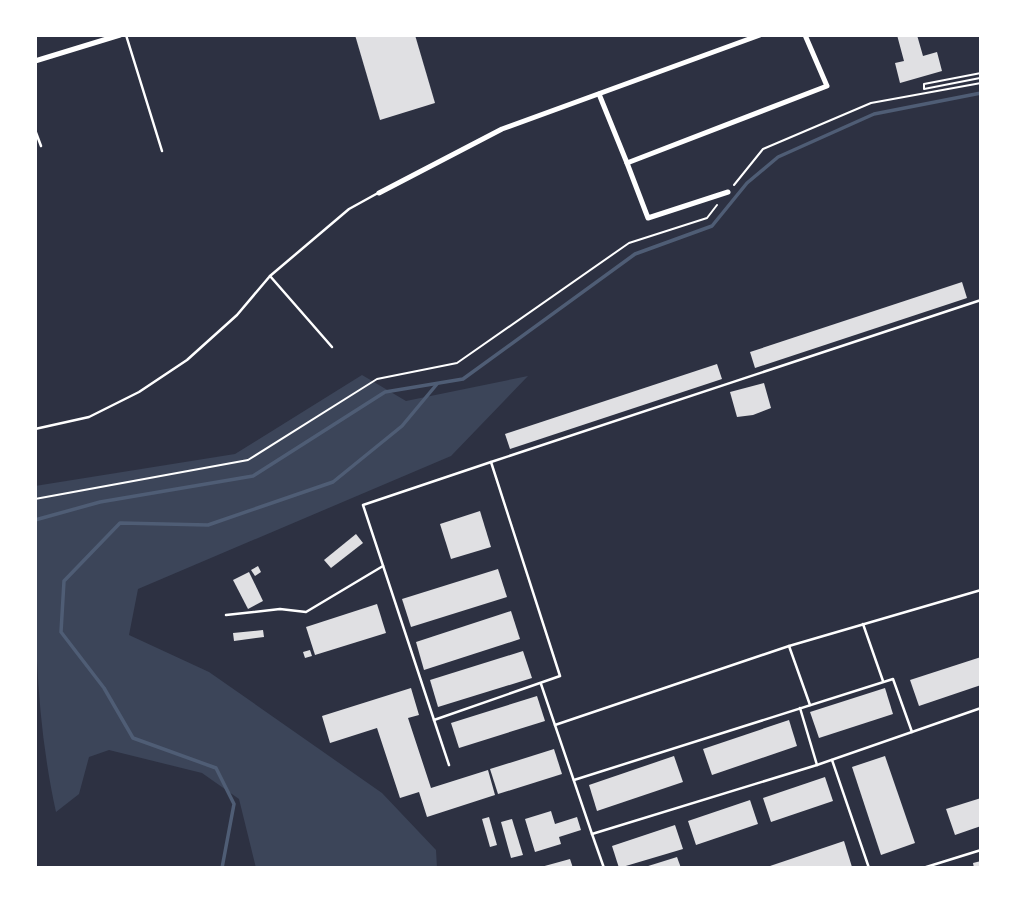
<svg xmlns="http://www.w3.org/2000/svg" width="1016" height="903" font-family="Montserrat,sans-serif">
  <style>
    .green { fill: #3c4559 }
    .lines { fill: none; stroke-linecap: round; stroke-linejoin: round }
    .stream { stroke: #4f5d75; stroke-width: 3.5 }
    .building { fill: #e0e0e3 }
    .path { stroke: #fff; stroke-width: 2 }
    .service { stroke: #fff; stroke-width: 2.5 }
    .minor { stroke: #fff; stroke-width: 5 }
  </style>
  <rect width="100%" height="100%" fill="#2d3142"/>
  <!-- green -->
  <path class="green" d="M 362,375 L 406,401 L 528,376 L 451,456 L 138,589 L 129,635 L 209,672 L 382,793 L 436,850 L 437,868 L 256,868 L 239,799 L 202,773 L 109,750 L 89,757 L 79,794 L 56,812 C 32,703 35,597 35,486 L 235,454 Z"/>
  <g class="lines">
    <!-- stream -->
    <g class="stream">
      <path d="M 35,520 L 100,502 L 253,476 L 385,392 L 463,379 L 635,254 L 712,226 L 747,183 L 778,157 L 874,114 L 981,93"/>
      <path d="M 222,868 L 234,804 L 216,768 L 133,738 L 104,688 L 61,632 L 64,581 L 120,523 L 208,525 L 333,482 L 402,426 L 437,384"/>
    </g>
  </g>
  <!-- building -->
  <g class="building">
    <path d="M 355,35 L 415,35 L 435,103 L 380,120 Z"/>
    <path d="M 897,35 L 917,35 L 923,56 L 937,52 L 942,71 L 900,83 L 895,63 L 904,61 Z"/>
    <path d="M 962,282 L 967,298 L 755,368 L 750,352 Z"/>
    <path d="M 717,364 L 722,379 L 510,449 L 505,434 Z"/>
    <path d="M 764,383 L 771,408 L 753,415 L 737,417 L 730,392 Z"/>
    <path d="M 480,511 L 491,547 L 451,559 L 440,524 Z"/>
    <path d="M 356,534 L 363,543 L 331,568 L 324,560 Z"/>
    <path d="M 258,566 L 261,572 L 255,576 L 251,570 Z"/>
    <path d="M 498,569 L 507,597 L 411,627 L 402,599 Z"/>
    <path d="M 249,572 L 263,601 L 248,609 L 233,580 Z"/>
    <path d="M 377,604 L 386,633 L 315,655 L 306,627 Z"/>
    <path d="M 511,611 L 520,639 L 424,670 L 416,642 Z"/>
    <path d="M 263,630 L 264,637 L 234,641 L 233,633 Z"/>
    <path d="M 310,650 L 312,656 L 305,658 L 303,652 Z"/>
    <path d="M 523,651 L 532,678 L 438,707 L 430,680 Z"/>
    <path d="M 981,657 L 981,685 L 919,706 L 910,680 Z"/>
    <path d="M 411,688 L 419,715 L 408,718 L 431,788 L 488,770 L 495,795 L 427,817 L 419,792 L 400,798 L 377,728 L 330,743 L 322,716 Z"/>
    <path d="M 885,688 L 893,714 L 819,738 L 810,712 Z"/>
    <path d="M 537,696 L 545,721 L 459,748 L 451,723 Z"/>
    <path d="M 789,720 L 797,746 L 712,775 L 703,749 Z"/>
    <path d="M 554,749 L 562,774 L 498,794 L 490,769 Z"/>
    <path d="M 674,756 L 683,782 L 597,811 L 589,785 Z"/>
    <path d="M 885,756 L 915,843 L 881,855 L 852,767 Z"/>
    <path d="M 825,777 L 833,801 L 771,822 L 763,798 Z"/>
    <path d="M 981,798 L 981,826 L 955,835 L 946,809 Z"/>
    <path d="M 750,800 L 758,824 L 696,845 L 688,821 Z"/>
    <path d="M 551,811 L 555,824 L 577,817 L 581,830 L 559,837 L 561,844 L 535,852 L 525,819 Z"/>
    <path d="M 489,817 L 497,845 L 490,847 L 482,819 Z"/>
    <path d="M 512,819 L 523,855 L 511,858 L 501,822 Z"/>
    <path d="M 675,825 L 683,849 L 619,868 L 612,846 Z"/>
    <path d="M 844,841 L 852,867 L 770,868 L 770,866 Z"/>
    <path d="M 677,857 L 681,868 L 645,868 L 645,867 Z"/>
    <path d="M 570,859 L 573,868 L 541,868 L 541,867 Z"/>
    <path d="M 981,861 L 981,868 L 974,868 L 973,863 Z"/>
  </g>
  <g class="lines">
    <!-- path -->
    <g class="path">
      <path d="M 980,82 L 980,78 L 924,89 L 924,84 L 981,73"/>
      <path d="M 734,185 L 763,149 L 871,103 L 981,83"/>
      <path d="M 35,499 L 248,460 L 377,379 L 457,363 L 629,243 L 707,218 L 717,205"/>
    </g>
    <!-- service -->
    <g class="service">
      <path d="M 126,35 L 162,151"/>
      <path d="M 35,130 L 41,146"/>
      <path d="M 981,201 L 981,204"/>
      <path d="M 270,276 L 332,347"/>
      <path d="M 35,429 L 89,417 L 139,392 L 187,360 L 237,315 L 270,276 L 349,209 L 378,193"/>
      <path d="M 491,462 L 560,676 L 434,720 L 363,505 Z"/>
      <path d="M 491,462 L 981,300"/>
      <path d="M 226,615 L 280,609 L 306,612 L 383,566"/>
      <path d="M 863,624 L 883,681"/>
      <path d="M 789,646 L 810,705"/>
      <path d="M 541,684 L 592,834 L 817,765 L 981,708"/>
      <path d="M 800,708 L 817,765"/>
      <path d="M 434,720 L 449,765"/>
      <path d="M 555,725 L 789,646 L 981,590"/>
      <path d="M 832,760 L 869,868"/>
      <path d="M 574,780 L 893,679 L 912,732"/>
      <path d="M 592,834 L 604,868"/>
      <path d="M 923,868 L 981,850"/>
    </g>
    <!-- minor -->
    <g class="minor">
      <path d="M 35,61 L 120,35"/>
      <path d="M 599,94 L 627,163 L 827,86 L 805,35"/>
      <path d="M 627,163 L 648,218 L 728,192"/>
      <path d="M 379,193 L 502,129 L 760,35"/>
    </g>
  </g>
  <!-- border -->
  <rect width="1016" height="903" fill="none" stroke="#ffffff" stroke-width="74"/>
</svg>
